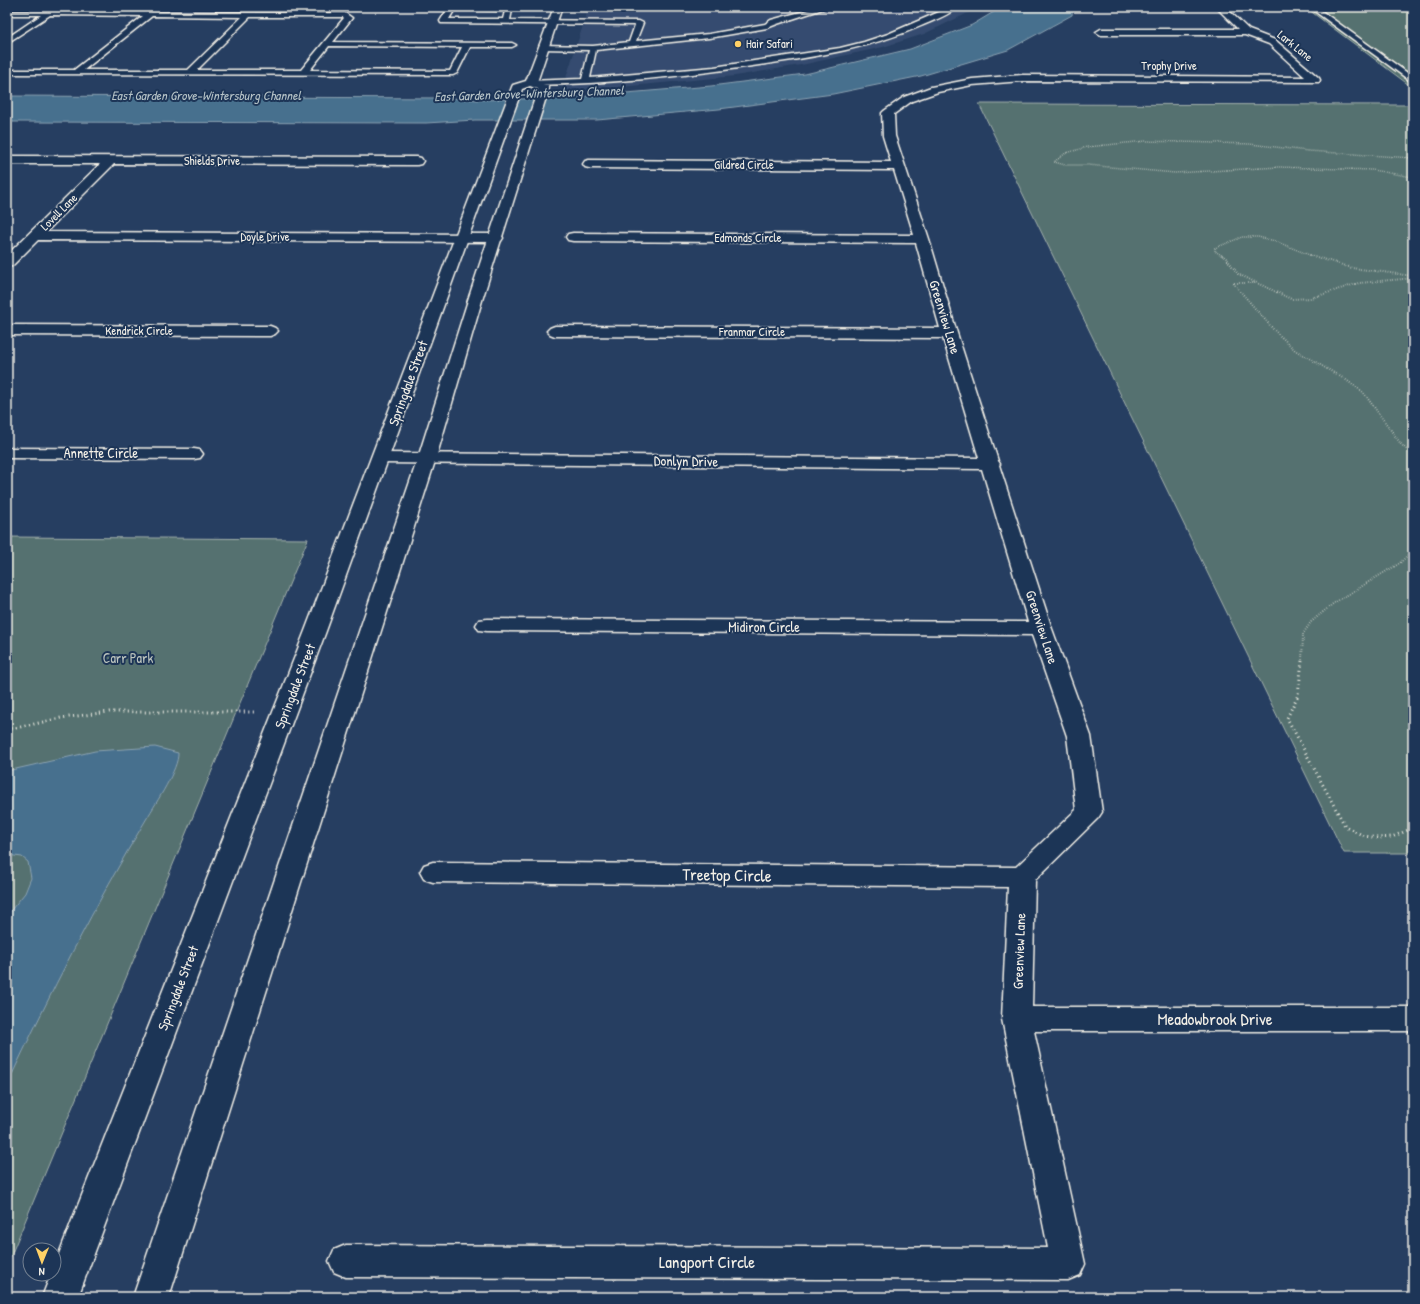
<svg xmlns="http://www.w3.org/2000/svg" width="1420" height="1304" font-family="'Patrick Hand',sans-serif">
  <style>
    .built { fill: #354c6f }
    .green { fill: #54716f; stroke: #a4b1ac }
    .water { fill: #466f8e; stroke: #8ca3b2 }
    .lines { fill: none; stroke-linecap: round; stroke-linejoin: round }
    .lane-casing { stroke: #f4f1e8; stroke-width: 3 }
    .street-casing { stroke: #f4f1e8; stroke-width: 3 }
    .secondary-casing { stroke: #f4f1e8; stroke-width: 3 }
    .path-far2 { stroke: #f4f1e8; stroke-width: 1.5; stroke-dasharray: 0.5 1.5; stroke-linecap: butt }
    .path-far1 { stroke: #f4f1e8; stroke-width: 2; stroke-dasharray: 0.5 2; stroke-linecap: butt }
    .path { stroke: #f4f1e8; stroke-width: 3; stroke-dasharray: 1 3.5; stroke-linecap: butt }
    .lane { fill: #1d3557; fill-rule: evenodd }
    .street { fill: #1d3557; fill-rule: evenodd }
    .secondary { fill: #1d3557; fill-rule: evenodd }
    .poi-dot { fill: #ffd166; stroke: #1d3557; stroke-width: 1.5 }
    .labels { text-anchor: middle; stroke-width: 4; stroke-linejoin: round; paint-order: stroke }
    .far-poi-label { font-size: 12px; fill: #f4f1e8; stroke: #1d3557; text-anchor: start }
    .far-street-label { font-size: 12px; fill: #f4f1e8; stroke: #1d3557 }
    .far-water-label { font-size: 13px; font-style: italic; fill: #b7c4c8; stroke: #1d3557 }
    .street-label { font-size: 14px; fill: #f4f1e8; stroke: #1d3557 }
    .park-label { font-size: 14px; fill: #bcc4be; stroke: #1d3557 }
    .near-street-label { font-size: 17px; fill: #f4f1e8; stroke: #1d3557 }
  </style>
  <rect width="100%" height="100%" fill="#263e61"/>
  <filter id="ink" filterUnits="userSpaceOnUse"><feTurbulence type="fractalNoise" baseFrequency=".025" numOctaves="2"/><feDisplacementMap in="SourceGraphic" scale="8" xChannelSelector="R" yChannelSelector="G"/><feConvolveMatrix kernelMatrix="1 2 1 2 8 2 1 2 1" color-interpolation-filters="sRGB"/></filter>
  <g filter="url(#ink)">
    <!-- built -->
    <path class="built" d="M 589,7 L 976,7 L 970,12 L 924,34 L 883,47 L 806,64 L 735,76 L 683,81 L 609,88 L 562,90 Z"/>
    <!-- green -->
    <g class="green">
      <path d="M 1305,7 L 1413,7 L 1413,88 Z"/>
      <path d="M 979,104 L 1413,105 L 1413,853 L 1344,853 Z"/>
      <path d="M 7,537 L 308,539 L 7,1265 Z"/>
    </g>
    <!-- water -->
    <g class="water">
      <path d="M 1002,7 L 1073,7 L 1072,15 L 1008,50 L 921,76 L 833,94 L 719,109 L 597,120 L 475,120 L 426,123 L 7,122 L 7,96 L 450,98 L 479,100 L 565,98 L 711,86 L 805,74 L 910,49 L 972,25 Z"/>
      <path d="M 155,747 L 178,753 C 179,768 156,803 147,818 C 95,904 50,994 7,1085 L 7,915 L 25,893 L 31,878 L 28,862 L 22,857 L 7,855 L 7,771 L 95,751 Z"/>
    </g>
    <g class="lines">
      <!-- lane casing -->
      <g class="lane-casing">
        <g id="lane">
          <path d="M 449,7 L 508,7 L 512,10 L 510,20 L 639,21 L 643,23 L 636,41 L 709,34 L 765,24 L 771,20 L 819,7 L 826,8 L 777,24 L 767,28 L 709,38 L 596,50 L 590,78 L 714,67 L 840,48 L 864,42 L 888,34 L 946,9 L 946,7 L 952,7 L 953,10 C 946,17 931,21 921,26 C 871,48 819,56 766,64 C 688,76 609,84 531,85 L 527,83 L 528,81 L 582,79 L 589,50 L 543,49 L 540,49 L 540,45 L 593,46 L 629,42 L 635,25 L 441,23 L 440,21 ZM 455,9 L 505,11 L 503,19 L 449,19 Z"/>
          <path d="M 665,7 L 681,7 L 681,8 C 678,11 668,10 665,7 Z"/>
          <path d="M 1309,7 L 1316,7 L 1413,77 L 1413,83 Z"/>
          <path d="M 7,11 L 345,13 L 352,18 L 333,42 L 512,43 L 516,45 L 512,47 L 470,47 L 457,73 L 453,75 L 7,74 L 7,70 L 74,70 L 143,16 L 50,15 L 7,43 L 7,38 L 41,15 L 7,15 ZM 152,16 L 242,17 L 188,70 L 84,70 ZM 250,17 L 343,17 L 344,18 L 301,70 L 197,70 ZM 329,46 L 462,47 L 450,71 L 310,70 Z"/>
        </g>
      </g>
      <!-- street casing -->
      <g class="street-casing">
        <g id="street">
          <path d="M 1216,7 L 1225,7 L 1249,30 L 1275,40 L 1319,78 L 1320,80 L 1319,82 L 1022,81 L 972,85 L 938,92 L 912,101 L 894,114 L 895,136 L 929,239 L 957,333 L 998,461 L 1000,464 L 999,465 L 1052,629 L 1091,736 L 1102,812 L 1098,818 L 1035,880 L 1032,1007 L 1413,1007 L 1413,1031 L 1034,1031 L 1085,1264 L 1080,1275 L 1068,1280 L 346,1277 L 334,1272 L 329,1261 L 334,1250 L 346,1245 L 1048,1248 L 1002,1019 L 1008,887 L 433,882 L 424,879 L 420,872 L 424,865 L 433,862 L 1016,867 L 1076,810 L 1067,736 L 1032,635 L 487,631 L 479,630 L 476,625 L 479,620 L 487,619 L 1028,622 L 982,469 L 381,463 L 375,462 L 372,458 L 375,454 L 381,453 L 979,458 L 943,338 L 555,336 L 550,334 L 547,331 L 550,328 L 555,326 L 940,328 L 916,243 L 573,241 L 568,240 L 566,237 L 568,234 L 573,233 L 914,235 L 894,170 L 589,168 L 585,167 L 583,164 L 585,161 L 589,160 L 891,162 L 883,136 L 882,113 L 884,111 L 904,97 L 931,87 L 972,79 L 1022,75 L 1305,77 L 1269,44 L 1245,35 L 1101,35 L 1096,32 L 1101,29 L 1238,29 Z"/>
          <path d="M 7,156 L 417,157 L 421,158 L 423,161 L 421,164 L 417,165 L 114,164 L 46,232 L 496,234 L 501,235 L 503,238 L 501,241 L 496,242 L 38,240 L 12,266 L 7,267 L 7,255 L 100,164 L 7,164 Z"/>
          <path d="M 7,325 L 270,326 L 275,328 L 278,331 L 275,334 L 270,336 L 7,335 Z"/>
          <path d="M 7,448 L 194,449 L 200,450 L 203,454 L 200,458 L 194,459 L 7,458 Z"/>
        </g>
      </g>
      <!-- secondary casing -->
      <g class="secondary-casing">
        <path id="secondary" d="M 554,7 L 562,7 L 537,82 L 548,86 L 549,88 L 483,297 L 436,458 L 169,1297 L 133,1297 L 418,458 L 469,297 L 538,89 L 530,86 L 522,89 L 326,631 L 78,1297 L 42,1297 L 51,1274 L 54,1274 L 54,1267 L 71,1223 L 305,631 L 512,87 L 513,85 L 526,81 Z"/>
      </g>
      <!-- path-far2 -->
      <g class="path-far2">
        <path d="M 1413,158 L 1308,151 L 1250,144 L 1146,141 L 1087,147 L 1066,153 L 1054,162 L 1065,165 L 1088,165 L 1175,173 L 1279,167 L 1372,170 L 1413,177"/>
        <path d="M 1223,256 L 1215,251 L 1215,248 L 1242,237 L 1258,237 L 1275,241 L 1312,256"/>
      </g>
      <!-- path-far1 -->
      <g class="path-far1">
        <path d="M 1222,255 L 1227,259 L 1238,274 L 1291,299 L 1311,298 L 1359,283 L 1413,278"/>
        <path d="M 1310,255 L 1352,268 L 1413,276"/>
        <path d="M 1255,283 L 1233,283 L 1274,330 L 1295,350 L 1346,380 L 1363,392 L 1401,444 L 1413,456"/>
        <path d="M 1302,662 L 1303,634 L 1311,622 L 1334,603 L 1400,563 L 1410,553 L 1413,547"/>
      </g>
      <!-- path -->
      <g class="path">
        <path d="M 1302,661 L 1298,695 L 1287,718 L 1345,826 L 1364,836 L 1378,838 L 1392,837 L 1413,828"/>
        <path d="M 7,730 L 61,718 L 109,712 L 257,712"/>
      </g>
      <!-- lane -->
      <use href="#lane" class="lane"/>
      <!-- street -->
      <use href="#street" class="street"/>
      <!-- secondary -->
      <use href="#secondary" class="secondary"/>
    </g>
  </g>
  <!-- markers -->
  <circle class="poi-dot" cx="738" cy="44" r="4"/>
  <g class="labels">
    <!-- far-poi labels -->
    <g class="far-poi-label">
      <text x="746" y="48">Hair Safari</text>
    </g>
    <!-- far-street labels -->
    <g class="far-street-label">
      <text transform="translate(1295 46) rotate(39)" y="4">Lark Lane</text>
      <text x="1169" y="70">Trophy Drive</text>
      <text x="212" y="165">Shields Drive</text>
      <text x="744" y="169">Gildred Circle</text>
      <text transform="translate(59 212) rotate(-45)" y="4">Lovell Lane</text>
      <text x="265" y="241">Doyle Drive</text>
      <text x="748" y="242">Edmonds Circle</text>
      <text x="139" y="335">Kendrick Circle</text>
      <text x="752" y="336">Franmar Circle</text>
    </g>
    <!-- far-water labels -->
    <g class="far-water-label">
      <text transform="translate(529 93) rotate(-2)" y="5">East Garden Grove-Wintersburg Channel</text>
      <text x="206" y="100">East Garden Grove-Wintersburg Channel</text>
    </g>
    <!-- street labels -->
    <g class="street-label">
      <text transform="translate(945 317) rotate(73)" y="5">Greenview Lane</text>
      <text transform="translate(408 383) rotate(-70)" y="5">Springdale Street</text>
      <text x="101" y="458">Annette Circle</text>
      <text transform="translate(686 461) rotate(1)" y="5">Donlyn Drive</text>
      <text x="764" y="632">Midiron Circle</text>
      <text transform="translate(1042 627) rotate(72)" y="5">Greenview Lane</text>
      <text transform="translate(295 686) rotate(-69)" y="5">Springdale Street</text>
      <text transform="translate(1019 951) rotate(-88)" y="5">Greenview Lane</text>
      <text transform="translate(178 988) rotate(-69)" y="5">Springdale Street</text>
    </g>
    <!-- park labels -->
    <g class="park-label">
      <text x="128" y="663">Carr Park</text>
    </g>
    <!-- near-street labels -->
    <g class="near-street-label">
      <text transform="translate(727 875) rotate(1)" y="6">Treetop Circle</text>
      <text x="1215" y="1025">Meadowbrook Drive</text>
      <text x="707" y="1268">Langport Circle</text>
    </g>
  </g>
  <!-- margin -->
  <rect width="1420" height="1304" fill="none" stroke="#1d3557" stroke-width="24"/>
  <rect x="12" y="12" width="1396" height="1280" fill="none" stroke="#f4f1e8" stroke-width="1.5" filter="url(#ink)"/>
  <!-- north arrow -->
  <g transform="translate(42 1262) rotate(181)"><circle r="19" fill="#1d3557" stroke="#738091"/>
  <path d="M0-3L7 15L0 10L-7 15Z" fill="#ffd166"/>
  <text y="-6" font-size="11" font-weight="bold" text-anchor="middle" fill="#f4f1e8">N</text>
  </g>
</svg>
